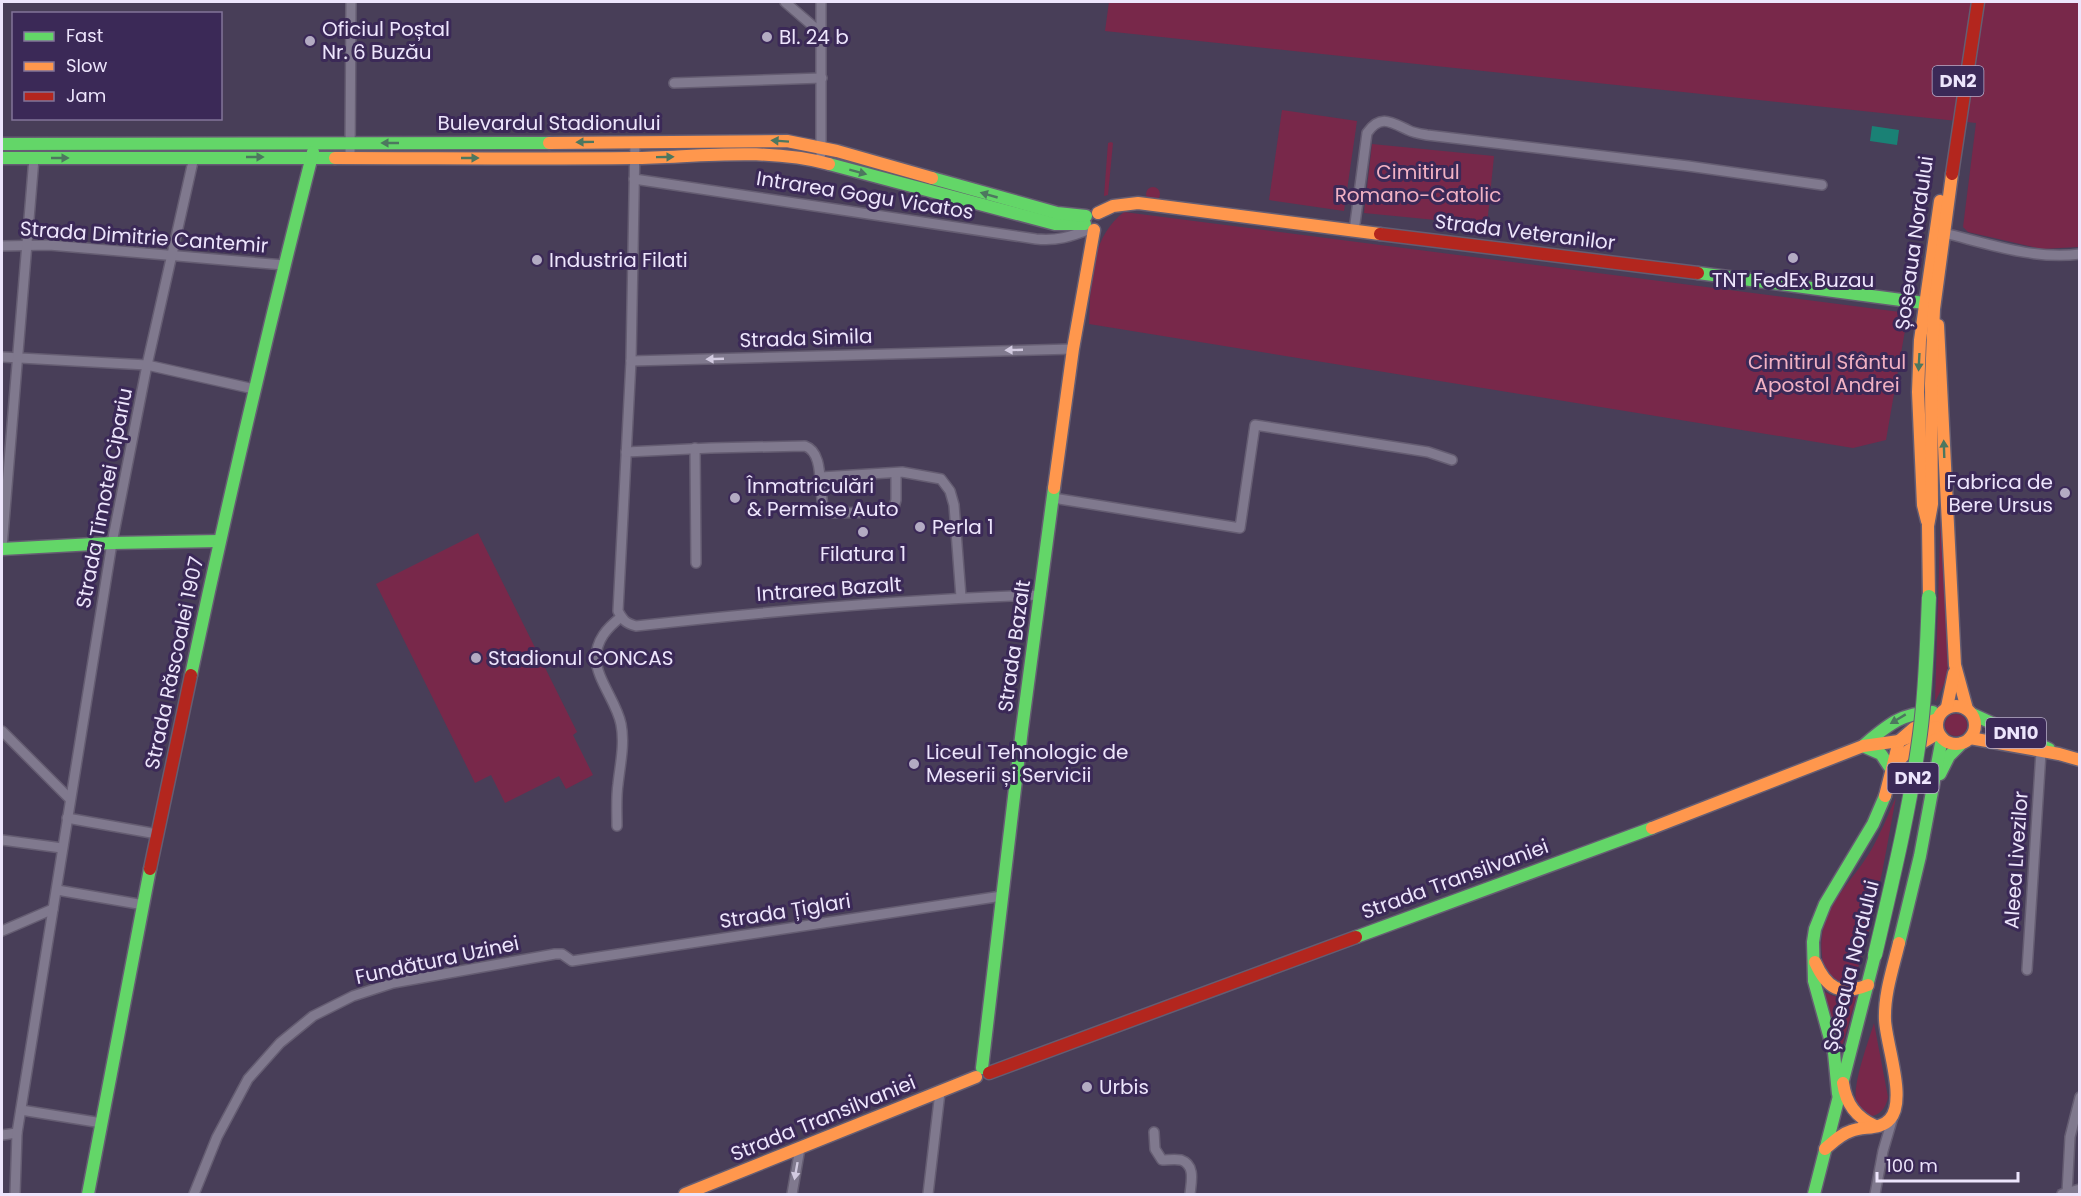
<svg xmlns="http://www.w3.org/2000/svg" width="2081" height="1196" font-family="Poppins,sans-serif">
  <style>
    .green { fill: #78284a }
    .water { fill: #1a8175 }
    .lines { fill: none; stroke-linecap: round; stroke-linejoin: round }
    .street-casing { stroke: #655d72; stroke-width: 12 }
    .fast-casing { stroke: #655d72; stroke-width: 15 }
    .slow-casing { stroke: #655d72; stroke-width: 15 }
    .jam-casing { stroke: #655d72; stroke-width: 15 }
    .street { stroke: #80798e; stroke-width: 9 }
    .fast { stroke: #63d668; stroke-width: 12 }
    .slow { stroke: #ff974d; stroke-width: 12 }
    .jam { stroke: #b3261e; stroke-width: 12 }
    .fast-bridge-casing { stroke: #655d72; stroke-width: 16; stroke-linecap: butt }
    .fast-bridge { stroke: #63d668; stroke-width: 14 }
    .oneway { fill: #4d775f }
    .oneway2 { fill: #d2cae0 }
    .poi-dot { fill: #b3abc3; stroke: #3b2957; stroke-width: 2 }
    .labels { text-anchor: middle; stroke-width: 6; stroke-linejoin: round; paint-order: stroke }
    .shield { fill: #3b2957; stroke: #b8adca; stroke-width: 1.5 }
    .shield-label { font-size: 18px; font-weight: bold; fill: #ede5fc }
    .poi-label { font-size: 20px; fill: #ede5fc; stroke: #3b2957; text-anchor: start }
    .street-label { font-size: 20px; fill: #ede5fc; stroke: #3b2957 }
    .park-label { font-size: 20px; fill: #f1b1c3; stroke: #3b2957 }
  </style>
  <rect width="100%" height="100%" fill="#483e58"/>
  <!-- green -->
  <g class="green">
    <path d="M 1109,2 L 2079,2 L 2079,247 L 2042,249 L 1968,232 L 1963,227 L 1976,123 L 1105,31 Z"/>
    <path d="M 1282,110 L 1357,121 L 1344,211 L 1269,200 Z"/>
    <path d="M 1111,142 L 1113,143 L 1108,195 L 1104,196 L 1108,143 Z"/>
    <path d="M 1372,144 L 1494,156 L 1487,225 L 1364,213 Z"/>
    <circle cx="1153" cy="194" r="7"/>
    <path d="M 1124,212 L 1908,313 L 1886,440 L 1853,448 L 1089,324 C 1091,284 1089,239 1124,212 Z"/>
    <path d="M 1941,504 L 1948,666 L 1945,682 L 1935,702 Z"/>
    <path d="M 478,533 L 577,732 L 573,735 L 593,775 L 566,789 L 559,776 L 505,803 L 491,775 L 475,783 L 376,584 Z"/>
    <circle cx="1956" cy="725" r="11"/>
    <path d="M 1896,797 C 1887,846 1879,895 1866,942 C 1862,955 1859,970 1851,980 L 1837,982 C 1826,975 1823,969 1822,955 C 1817,909 1848,888 1870,852 C 1880,835 1888,815 1896,797 Z"/>
    <path d="M 1823,991 C 1836,998 1843,999 1857,995 L 1840,1054 Z"/>
    <path d="M 1874,1023 L 1888,1097 C 1885,1119 1860,1124 1856,1101 C 1853,1082 1868,1043 1874,1023 Z"/>
  </g>
  <!-- water -->
  <path class="water" d="M 1872,126 L 1899,130 L 1897,145 L 1870,141 Z"/>
  <g class="lines">
    <!-- street casing -->
    <g class="street-casing">
      <g id="street">
        <path d="M 785,2 L 821,33"/>
        <path d="M 674,83 L 822,78"/>
        <path d="M 635,142 L 631,361 L 618,611 C 623,620 625,623 636,626 C 771,611 906,599 1041,595"/>
        <path d="M 821,154 L 821,2"/>
        <path d="M 350,157 L 351,2"/>
        <path d="M 634,179 L 1036,239 C 1057,241 1070,237 1090,229"/>
        <path d="M 1354,231 L 1367,133 C 1380,114 1391,122 1408,130 C 1414,133 1421,134 1427,135 L 1688,166 L 1822,185"/>
        <path d="M 1944,233 C 1989,244 2034,260 2080,254"/>
        <path d="M 2,246 L 49,245 L 284,265"/>
        <path d="M 2,357 L 147,365 L 254,389"/>
        <path d="M 631,361 L 1073,349"/>
        <path d="M 695,448 L 696,563"/>
        <path d="M 626,452 L 711,448 L 805,446 C 826,453 817,494 825,512 L 831,513 L 885,512 L 894,507 L 896,500 L 896,473"/>
        <path d="M 821,477 L 902,472 L 941,479 L 950,491 L 954,505 L 961,597"/>
        <path d="M 1053,498 L 1240,528 L 1255,425 L 1428,452 L 1452,460"/>
        <path d="M 2,547 L 34,158"/>
        <path d="M 2,731 L 70,799"/>
        <path d="M 67,818 L 157,834"/>
        <path d="M 617,826 C 617,812 616,798 618,784 C 620,765 625,744 621,724 C 617,703 597,680 596,659 C 596,640 607,628 621,617"/>
        <path d="M 2,840 L 62,848"/>
        <path d="M 57,890 L 144,905"/>
        <path d="M 2,931 L 53,909"/>
        <path d="M 2027,970 L 2041,752"/>
        <path d="M 21,1110 L 102,1123"/>
        <path d="M 1154,1132 L 1155,1149 L 1162,1160 C 1168,1160 1175,1159 1181,1160 C 1196,1165 1191,1183 1190,1194"/>
        <path d="M 2,1135 L 17,1133"/>
        <path d="M 2067,1193 L 2070,1137 L 2080,1097"/>
        <path d="M 15,1194 L 17,1133 L 112,543 L 147,365 L 194,157"/>
        <path d="M 194,1194 L 217,1137 L 248,1079 L 280,1043 L 313,1016 L 353,996 L 393,983 L 555,954 L 562,954 L 572,961 L 1002,896"/>
        <path d="M 792,1194 L 800,1148"/>
        <path d="M 928,1194 L 940,1092"/>
        <path d="M 1875,1194 L 1883,1151 L 1893,1117"/>
        <path d="M 2062,1194 L 2080,1189"/>
      </g>
    </g>
    <!-- fast casing -->
    <g class="fast-casing">
      <g id="fast">
        <path d="M 2,144 L 549,143"/>
        <path d="M 2,158 L 335,158"/>
        <path d="M 829,164 L 1055,224 L 1085,224"/>
        <path d="M 932,178 L 1057,213 L 1086,216"/>
        <path d="M 1698,273 L 1924,303"/>
        <path d="M 2,549 L 112,543 L 219,541"/>
        <path d="M 191,675 C 228,500 269,325 313,152"/>
        <path d="M 1972,714 L 2049,749"/>
        <path d="M 1864,745 C 1888,725 1901,713 1933,712"/>
        <path d="M 1865,747 L 1881,754 L 1891,769"/>
        <path d="M 1940,774 L 1949,756 L 1962,743"/>
        <path d="M 1356,937 L 1652,828"/>
        <path d="M 1899,943 L 1920,856 L 1942,738"/>
        <path d="M 982,1068 L 1022,729 L 1054,488"/>
        <path d="M 1838,1094 L 1834,1053 L 1814,981 L 1813,942 L 1815,929 L 1825,904 L 1873,824 L 1885,796"/>
        <path d="M 88,1194 L 150,869"/>
        <path d="M 1814,1194 L 1875,955"/>
      </g>
    </g>
    <!-- slow casing -->
    <g class="slow-casing">
      <g id="slow">
        <path d="M 549,143 L 787,141 L 837,151 L 932,178"/>
        <path d="M 335,158 C 435,158 534,159 633,158 C 698,157 766,147 829,164"/>
        <path d="M 1098,213 L 1113,206 L 1138,203 L 1380,234"/>
        <path d="M 1938,325 L 1955,665 L 1967,709"/>
        <path d="M 1054,488 L 1073,349 L 1094,230"/>
        <path d="M 1927,521 L 1923,505 L 1918,392 L 1920,340 L 1940,201"/>
        <path d="M 1929,597 L 1928,526 L 1932,504 L 1931,384 L 1934,309 L 1952,174"/>
        <circle cx="1956" cy="725" r="19"/>
        <path d="M 1947,707 L 1954,673"/>
        <path d="M 1970,738 L 2059,754 L 2080,760"/>
        <path d="M 1894,766 L 1908,751 L 1938,733"/>
        <path d="M 1885,796 L 1899,741 L 1914,728 L 1937,719"/>
        <path d="M 1652,828 L 1863,746 L 1899,741 L 1936,727"/>
        <path d="M 1815,962 C 1827,989 1840,996 1868,985"/>
        <path d="M 1843,1083 C 1846,1104 1856,1117 1875,1126"/>
        <path d="M 1825,1149 C 1833,1142 1841,1134 1851,1131 C 1863,1126 1881,1130 1890,1119 C 1907,1100 1886,1044 1885,1020 C 1884,994 1893,968 1899,943"/>
        <path d="M 685,1194 L 976,1077"/>
      </g>
    </g>
    <!-- jam casing -->
    <g class="jam-casing">
      <g id="jam">
        <path d="M 1952,174 L 1978,2"/>
        <path d="M 1380,234 L 1698,273"/>
        <path d="M 150,869 L 191,675"/>
        <path d="M 989,1073 L 1356,937"/>
      </g>
    </g>
    <!-- street -->
    <use href="#street" class="street"/>
    <!-- fast -->
    <use href="#fast" class="fast"/>
    <!-- slow -->
    <use href="#slow" class="slow"/>
    <!-- jam -->
    <use href="#jam" class="jam"/>
    <!-- fast-bridge casing -->
    <g class="fast-bridge-casing">
      <path id="fast-bridge" d="M 1875,955 C 1892,882 1910,809 1920,734 C 1926,689 1927,643 1929,597"/>
    </g>
    <!-- fast-bridge -->
    <use href="#fast-bridge" class="fast-bridge"/>
  </g>
  <!-- one-way arrows -->
  <defs><path id="oneway-solid" d="M-6-.8H1V-3.2L6.5 0L1 3.2V.8H-6Z" transform="scale(1.5)"/></defs>
  <g class="oneway">
    <use href="#oneway-solid" transform="translate(780 141) rotate(-176)"/>
    <use href="#oneway-solid" transform="translate(585 142) rotate(179)"/>
    <use href="#oneway-solid" transform="translate(390 143) rotate(180)"/>
    <use href="#oneway-solid" transform="translate(255 157)"/>
    <use href="#oneway-solid" transform="translate(665 157) rotate(-1)"/>
    <use href="#oneway-solid" transform="translate(60 158)"/>
    <use href="#oneway-solid" transform="translate(470 158)"/>
    <use href="#oneway-solid" transform="translate(858 172) rotate(15)"/>
    <use href="#oneway-solid" transform="translate(989 195) rotate(-164)"/>
    <use href="#oneway-solid" transform="translate(1919 362) rotate(93)"/>
    <use href="#oneway-solid" transform="translate(1944 449) rotate(-92)"/>
    <use href="#oneway-solid" transform="translate(1898 719) rotate(149)"/>
  </g>
  <g class="oneway2">
    <use href="#oneway-solid" transform="translate(1014 350) rotate(178)"/>
    <use href="#oneway-solid" transform="translate(715 359) rotate(178)"/>
    <use href="#oneway-solid" transform="translate(796 1171) rotate(100)"/>
  </g>
  <!-- markers -->
  <g class="poi-dot">
    <circle cx="767" cy="37" r="6"/>
    <circle cx="310" cy="41" r="6"/>
    <circle cx="1793" cy="258" r="6"/>
    <circle cx="537" cy="260" r="6"/>
    <circle cx="2065" cy="493" r="6"/>
    <circle cx="735" cy="498" r="6"/>
    <circle cx="920" cy="527" r="6"/>
    <circle cx="863" cy="532" r="6"/>
    <circle cx="476" cy="658" r="6"/>
    <circle cx="914" cy="764" r="6"/>
    <circle cx="1087" cy="1087" r="6"/>
  </g>
  <g class="labels">
    <!-- shield labels -->
    <g class="shield">
      <rect x="1932.5" y="66" width="51" height="30" rx="4.5"/>
      <rect x="1986" y="718" width="60" height="30" rx="4.5"/>
      <rect x="1887.5" y="763" width="51" height="30" rx="4.5"/>
    </g>
    <g class="shield-label">
      <text x="1958" y="87">DN2</text>
      <text x="2016" y="739">DN10</text>
      <text x="1913" y="784">DN2</text>
    </g>
    <!-- poi labels -->
    <g class="poi-label">
      <text x="322" y="36">Oficiul Poștal<tspan x="322" dy="23">Nr. 6 Buzău</tspan></text>
      <text x="779" y="44">Bl. 24 b</text>
      <text x="549" y="267">Industria Filati</text>
      <text x="1793" y="287" text-anchor="middle">TNT FedEx Buzau</text>
      <text x="2053" y="489" text-anchor="end">Fabrica de<tspan x="2053" dy="23">Bere Ursus</tspan></text>
      <text x="747" y="493">Înmatriculări<tspan x="747" dy="23">&amp; Permise Auto</tspan></text>
      <text x="932" y="534">Perla 1</text>
      <text x="863" y="561" text-anchor="middle">Filatura 1</text>
      <text x="488" y="665">Stadionul CONCAS</text>
      <text x="926" y="759">Liceul Tehnologic de<tspan x="926" dy="23">Meserii și Servicii</tspan></text>
      <text x="1099" y="1094">Urbis</text>
    </g>
    <!-- street labels -->
    <g class="street-label">
      <text x="549" y="130">Bulevardul Stadionului</text>
      <text transform="translate(865 195) rotate(9)" y="7">Intrarea Gogu Vicatos</text>
      <text transform="translate(1525 232) rotate(7)" y="7">Strada Veteranilor</text>
      <text transform="translate(144 237) rotate(4)" y="7">Strada Dimitrie Cantemir</text>
      <text transform="translate(1914 243) rotate(-82)" y="7">Șoseaua Nordului</text>
      <text transform="translate(806 338) rotate(-2)" y="7">Strada Simila</text>
      <text transform="translate(104 498) rotate(-79)" y="7">Strada Timotei Cipariu</text>
      <text transform="translate(829 589) rotate(-4)" y="7">Intrarea Bazalt</text>
      <text transform="translate(1014 646) rotate(-82)" y="7">Strada Bazalt</text>
      <text transform="translate(174 663) rotate(-78)" y="7">Strada Răscoalei 1907</text>
      <text transform="translate(2016 860) rotate(-86)" y="7">Aleea Livezilor</text>
      <text transform="translate(1455 879) rotate(-20)" y="7">Strada Transilvaniei</text>
      <text transform="translate(785 911) rotate(-9)" y="7">Strada Țiglari</text>
      <text transform="translate(437 960) rotate(-12)" y="7">Fundătura Uzinei</text>
      <text transform="translate(1851 966) rotate(-76)" y="7">Șoseaua Nordului</text>
      <text transform="translate(823 1118) rotate(-22)" y="7">Strada Transilvaniei</text>
    </g>
    <!-- park labels -->
    <g class="park-label">
      <text x="1418" y="179">Cimitirul<tspan x="1418" dy="23">Romano-Catolic</tspan></text>
      <text x="1827" y="369">Cimitirul Sfântul<tspan x="1827" dy="23">Apostol Andrei</tspan></text>
    </g>
  </g>
  <!-- border -->
  <rect width="2081" height="1196" fill="none" stroke="#ede5fc" stroke-width="6"/>
  <!-- legend -->
  <rect x="12" y="12" width="210" height="108" fill="#3b2957" stroke="#827499" stroke-width="1.5"/>
  <rect x="24" y="32" width="30" height="9" fill="#63d668" stroke="#827499" stroke-width="1.5"/>
  <text x="66" y="42" font-size="18" fill="#ede5fc">Fast</text>
  <rect x="24" y="62" width="30" height="9" fill="#ff974d" stroke="#827499" stroke-width="1.5"/>
  <text x="66" y="72" font-size="18" fill="#ede5fc">Slow</text>
  <rect x="24" y="92" width="30" height="9" fill="#b3261e" stroke="#827499" stroke-width="1.5"/>
  <text x="66" y="102" font-size="18" fill="#ede5fc">Jam</text>
  <!-- scale -->
  <path d="M1877 1172v9h141v-9" fill="none" stroke="#ede5fc" stroke-width="3"/>
  <text x="1886" y="1172" font-size="18" fill="#ede5fc" stroke="#3b2957" stroke-width="4.5" paint-order="stroke">100 m</text>
</svg>
